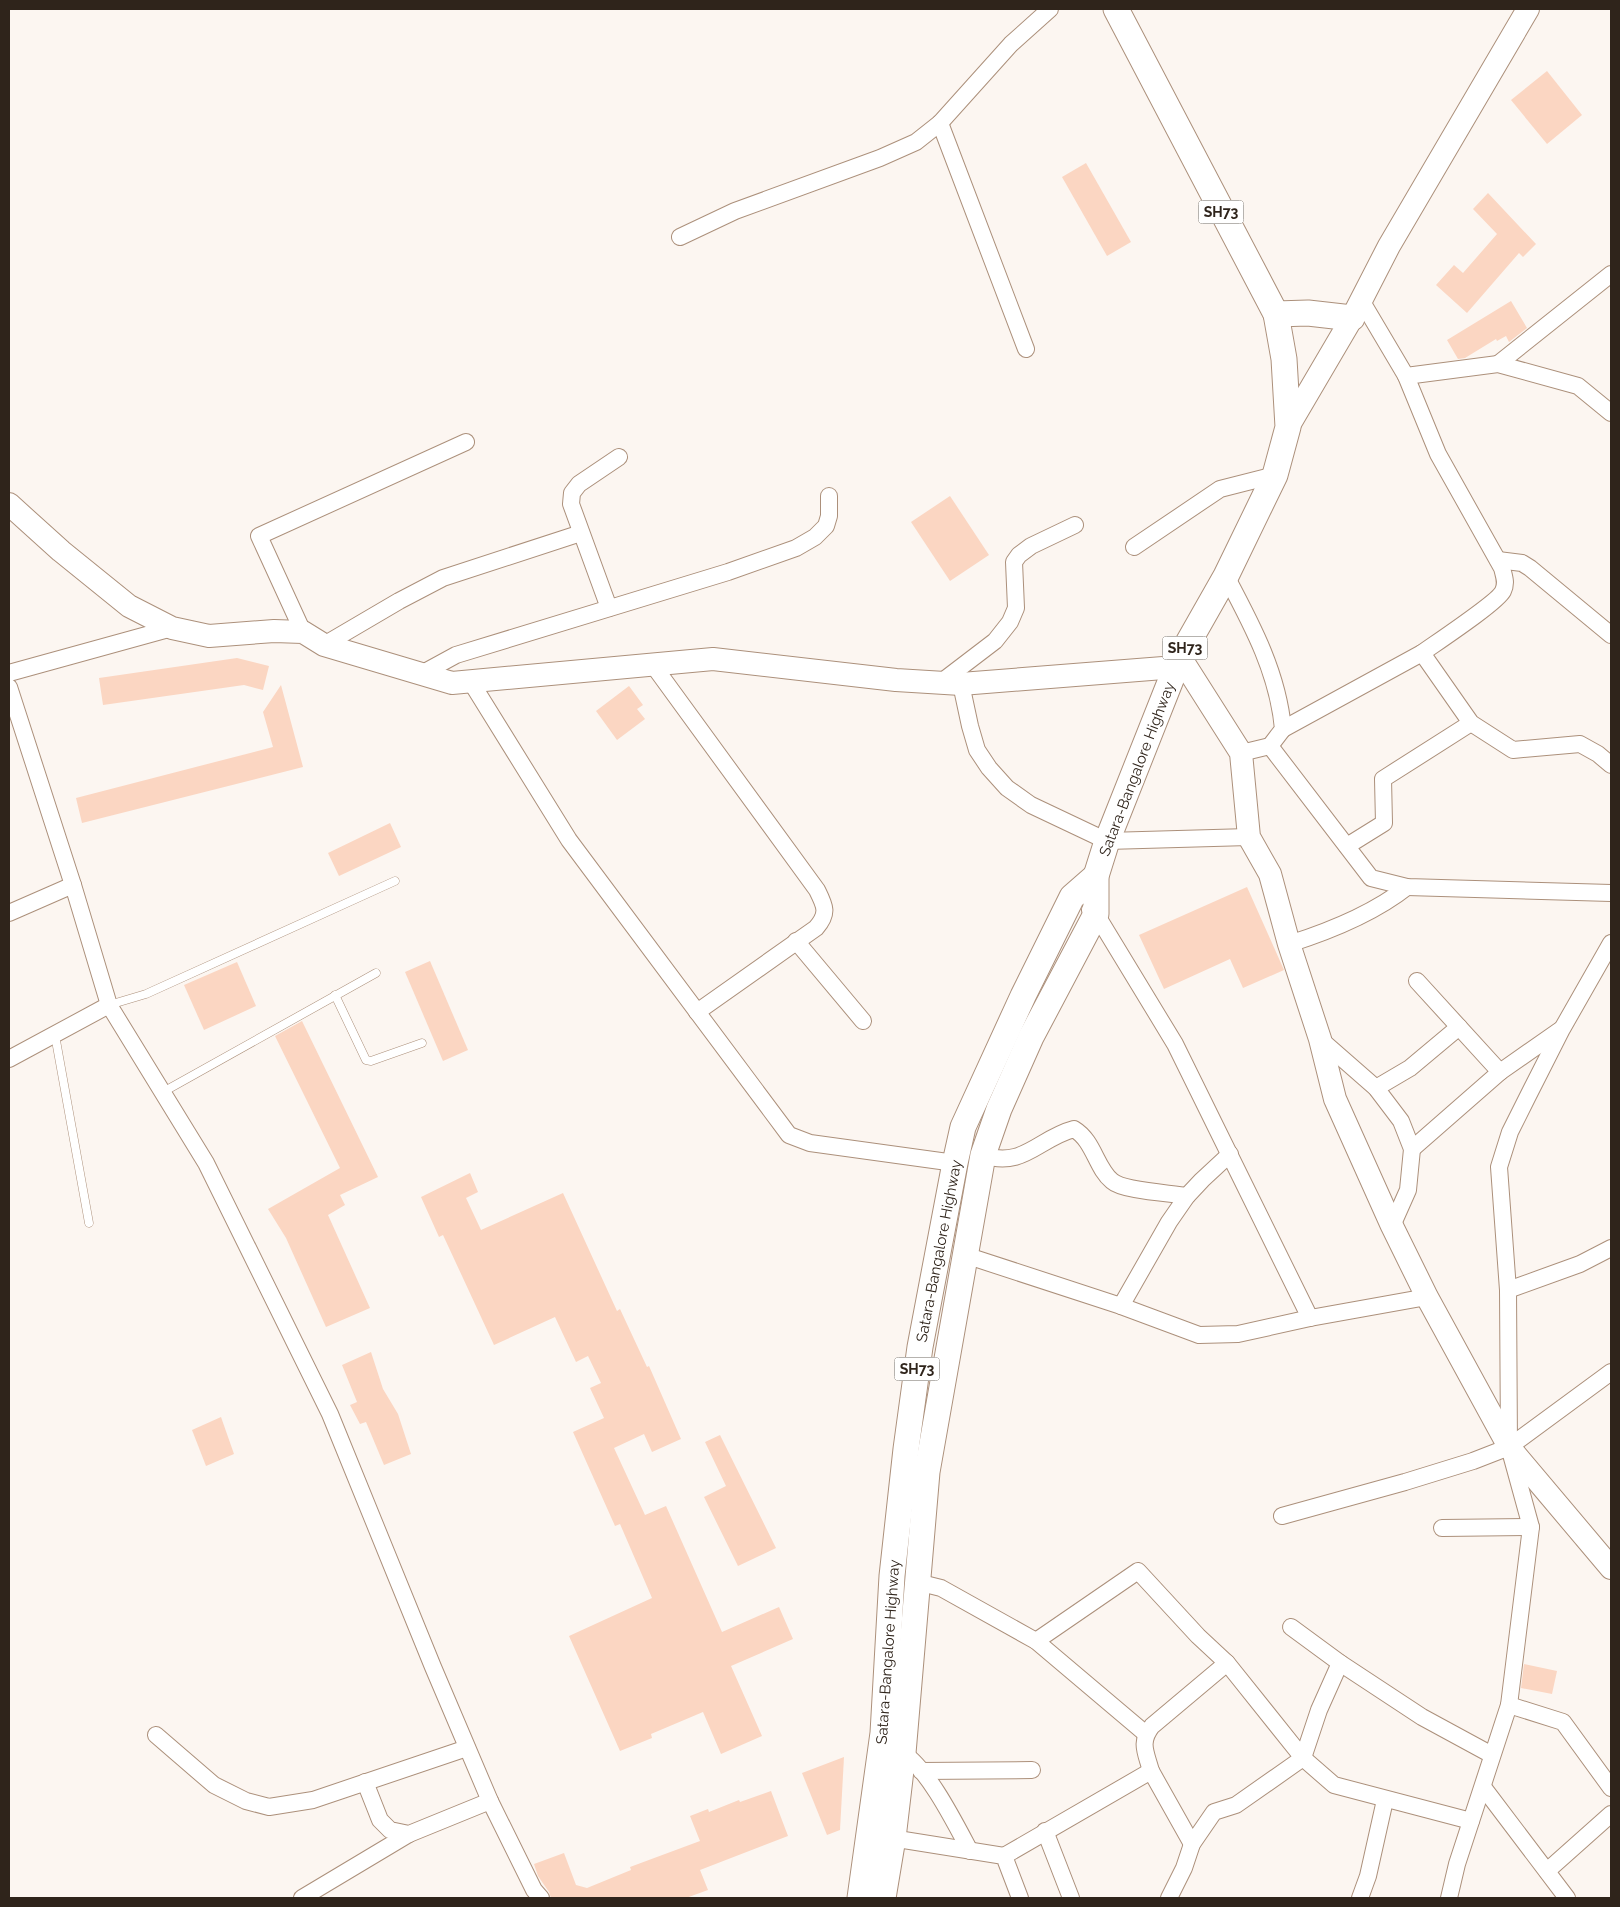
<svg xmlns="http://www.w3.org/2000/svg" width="1620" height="1907" font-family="Raleway,sans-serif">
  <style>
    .building { fill: #fbd6c2 }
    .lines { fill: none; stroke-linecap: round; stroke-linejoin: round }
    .lane-casing { stroke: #ac907b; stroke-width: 9 }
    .street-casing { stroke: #ac907b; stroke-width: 18 }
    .secondary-casing { stroke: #ac907b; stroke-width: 24 }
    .primary-casing { stroke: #ac907b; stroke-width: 27 }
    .lane { stroke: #fff; stroke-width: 8 }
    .street { stroke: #fff; stroke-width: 16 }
    .secondary { stroke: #fff; stroke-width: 22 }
    .primary { stroke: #fff; stroke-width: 25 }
    .labels { text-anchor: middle; stroke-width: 5; stroke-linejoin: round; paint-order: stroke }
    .shield { fill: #fff; stroke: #6d665f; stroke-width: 1 }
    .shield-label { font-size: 14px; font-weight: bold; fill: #2f241b }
    .street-label { font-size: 15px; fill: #2f241b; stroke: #fff }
  </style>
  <rect width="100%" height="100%" fill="#fcf6f1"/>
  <!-- building -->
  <g class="building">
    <path d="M 1547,71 L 1582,115 L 1547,144 L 1511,100 Z"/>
    <path d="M 1086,163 L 1131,242 L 1107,256 L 1062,177 Z"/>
    <path d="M 1488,193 L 1536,244 L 1523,257 L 1519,253 L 1467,313 L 1436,285 L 1454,265 L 1463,273 L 1497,234 L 1473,209 Z"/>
    <path d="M 1511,301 L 1527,328 L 1509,342 L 1506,336 L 1497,341 L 1496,339 L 1465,358 L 1458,359 L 1447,340 Z"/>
    <path d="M 950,496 L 989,555 L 950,581 L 911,522 Z"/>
    <path d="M 237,658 L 269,666 L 263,690 L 244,685 L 103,705 L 99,678 Z"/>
    <path d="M 281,685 L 303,767 L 82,823 L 76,798 L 273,747 L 263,712 Z"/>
    <path d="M 629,686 L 643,705 L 637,709 L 645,719 L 617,740 L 596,711 Z"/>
    <path d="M 390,823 L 401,847 L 339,876 L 328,853 Z"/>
    <path d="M 1247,887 L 1284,970 L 1243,988 L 1230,959 L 1164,989 L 1139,935 Z"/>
    <path d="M 430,961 L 468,1050 L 443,1061 L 405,972 Z"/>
    <path d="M 237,962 L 256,1006 L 204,1030 L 184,985 Z"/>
    <path d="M 302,1021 L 378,1177 L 340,1195 L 345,1205 L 328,1215 L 370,1308 L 326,1327 L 286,1238 L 268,1209 L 340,1168 L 275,1036 Z"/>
    <path d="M 470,1173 L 478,1192 L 466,1198 L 481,1230 L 563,1193 L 617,1311 L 620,1309 L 647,1367 L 649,1366 L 681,1439 L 652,1452 L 644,1434 L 614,1448 L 645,1515 L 666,1506 L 722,1632 L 779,1607 L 793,1639 L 731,1666 L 762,1736 L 721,1754 L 703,1712 L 651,1734 L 652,1738 L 620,1751 L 569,1636 L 652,1598 L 620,1524 L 615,1526 L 573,1432 L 604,1418 L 590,1388 L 601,1383 L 588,1356 L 576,1362 L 555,1317 L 494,1345 L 443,1235 L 439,1237 L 421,1197 Z"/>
    <path d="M 371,1352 L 383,1389 L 398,1414 L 411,1454 L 384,1465 L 366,1422 L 360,1424 L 350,1405 L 357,1402 L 342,1365 Z"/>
    <path d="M 221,1417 L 234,1454 L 206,1466 L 192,1430 Z"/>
    <path d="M 720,1435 L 776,1548 L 738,1566 L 704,1497 L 726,1486 L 705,1442 Z"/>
    <path d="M 1524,1664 L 1557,1671 L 1552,1694 L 1521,1688 Z"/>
    <path d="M 844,1757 L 840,1830 L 827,1835 L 802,1773 Z"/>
    <path d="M 771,1791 L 788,1836 L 700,1870 L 708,1890 L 686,1898 L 551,1898 L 549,1892 L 538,1876 L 534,1864 L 564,1853 L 576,1885 L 587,1888 L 631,1870 L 630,1867 L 700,1841 L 690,1816 L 708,1809 L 709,1812 L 739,1800 L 740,1802 Z"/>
  </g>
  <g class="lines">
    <!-- lane casing -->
    <g class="lane-casing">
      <g id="lane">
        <path d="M 335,995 L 366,1060 L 371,1061 L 422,1043"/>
        <path d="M 109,1005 L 146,994 L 395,881"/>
        <path d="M 55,1035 L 89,1223"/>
        <path d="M 163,1092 L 376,973"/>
      </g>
    </g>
    <!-- street casing -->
    <g class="street-casing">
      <g id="street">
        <path d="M 940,123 L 1026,349"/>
        <path d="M 680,237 L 735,211 L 880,158 L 916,142 L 940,123 L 1011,44 L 1050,9"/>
        <path d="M 1361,300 L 1406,376 L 1498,364 L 1578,386 L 1611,413"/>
        <path d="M 1498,364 L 1611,274"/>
        <path d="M 1406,376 L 1438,454 L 1502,568 C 1504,576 1507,583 1503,591 C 1498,602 1436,643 1422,653 L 1471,723 L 1513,750 L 1580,744 L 1598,754 L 1611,765"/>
        <path d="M 1134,547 L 1220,489 L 1275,475"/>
        <path d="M 1498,560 L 1522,563 L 1530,568 L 1611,635"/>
        <path d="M 1226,576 C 1252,625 1278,673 1283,729 L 1270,746"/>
        <path d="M 609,608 L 571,504 L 572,493 L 579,484 L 619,457"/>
        <path d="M 303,632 L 259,536 L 466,442"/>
        <path d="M 324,645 L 399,601 L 443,578 L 581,533"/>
        <path d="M 653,665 L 817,890 C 825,906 829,913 816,928 L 697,1012"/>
        <path d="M 9,673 L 172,628"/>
        <path d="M 423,673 L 456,655 L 728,572 L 796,548 L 815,537 L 826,526 L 829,516 L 829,496"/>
        <path d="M 471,682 L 569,840 L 789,1135 L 810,1143 L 955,1163"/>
        <path d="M 940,683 L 995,641 L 1010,622 L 1016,608 L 1014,562 L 1019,555 L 1031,546 L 1075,525"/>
        <path d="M 961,684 L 970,726 L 977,750 L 989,768 L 1007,788 L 1031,805 L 1107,841 L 1249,837"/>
        <path d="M 9,687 L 73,885 L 109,1005 L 206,1163 L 330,1414 L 433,1667 L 490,1801 L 534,1890 L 541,1898"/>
        <path d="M 1283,729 L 1422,653"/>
        <path d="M 1241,753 L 1270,746 L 1371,878 L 1407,887 L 1611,893"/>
        <path d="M 1347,846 L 1384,823 L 1383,779 L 1471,723"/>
        <path d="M 1090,910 L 1096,914 L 1175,1044 L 1310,1318"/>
        <path d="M 9,913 L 73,885"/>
        <path d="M 796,941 L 863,1021"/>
        <path d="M 1289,944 C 1330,931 1373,914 1407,887"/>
        <path d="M 1417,981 L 1500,1072"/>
        <path d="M 1320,1039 L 1376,1088 L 1401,1121 L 1412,1149 L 1408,1190 L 1392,1226"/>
        <path d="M 9,1059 L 109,1005"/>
        <path d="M 1376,1088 L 1410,1068 L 1459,1027"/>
        <path d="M 1412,1149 L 1500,1072 L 1560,1030"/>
        <path d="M 983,1155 C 1023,1169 1039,1138 1074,1129 C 1094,1141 1096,1168 1112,1181 C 1123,1191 1171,1193 1187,1196"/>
        <path d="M 965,1255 L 1121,1306 L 1199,1335 L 1238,1334 L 1310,1318 L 1427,1297"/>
        <path d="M 1508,1290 L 1580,1264 L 1611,1248"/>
        <path d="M 1121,1306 L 1169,1222 L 1187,1196 L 1202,1180 L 1230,1154"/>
        <path d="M 1282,1516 L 1405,1482 L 1473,1461 L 1509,1447 L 1611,1372"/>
        <path d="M 1442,1528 L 1531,1527"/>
        <path d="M 917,1582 L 941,1588 L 1036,1641 L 1146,1734"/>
        <path d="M 1291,1627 L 1340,1663 L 1422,1717 L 1492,1755"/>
        <path d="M 1036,1641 L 1138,1571 L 1198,1636 L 1227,1663"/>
        <path d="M 1509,1705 L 1563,1722 L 1611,1788"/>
        <path d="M 156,1735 L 214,1785 L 246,1801 L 269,1807 L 313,1800 L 467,1748"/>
        <path d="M 903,1753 C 928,1769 955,1823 970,1851"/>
        <path d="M 921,1771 L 1032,1770"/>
        <path d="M 1151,1771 C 1146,1752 1139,1743 1152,1726 L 1227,1663 L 1303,1758 L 1334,1785 L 1471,1821"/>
        <path d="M 365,1782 L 380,1820 L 390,1830 L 409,1834 L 490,1801"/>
        <path d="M 1483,1787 L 1567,1898"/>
        <path d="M 1045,1831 L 1071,1898"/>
        <path d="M 885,1837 L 1004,1856 L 1020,1898"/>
        <path d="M 1004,1856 L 1151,1771 L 1192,1844"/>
        <path d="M 1547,1871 L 1611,1814"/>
        <path d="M 302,1898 L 409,1834"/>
        <path d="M 1169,1898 L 1184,1868 L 1192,1844 L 1214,1812 L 1236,1805 L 1303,1758 L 1319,1710 L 1340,1663"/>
        <path d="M 1360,1898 L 1368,1876 L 1385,1800"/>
        <path d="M 1449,1898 L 1457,1864 L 1509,1705 L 1531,1527 L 1509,1447 L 1508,1290 L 1499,1167 L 1510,1132 L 1527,1098 L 1562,1029 L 1611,943"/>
      </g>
    </g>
    <!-- secondary casing -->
    <g class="secondary-casing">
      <g id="secondary">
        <path d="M 1288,427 L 1352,318 L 1389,246 L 1528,9"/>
        <path d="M 9,504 L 61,551 L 129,606 L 172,628 L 209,636 L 274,631 L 303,632 L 324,645 L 452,683 L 713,659 L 896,680 L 961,684 L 1176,667"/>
        <path d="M 1180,657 L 1241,753 L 1249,837 L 1270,874 L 1289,944 L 1320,1039 L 1335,1099 L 1392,1226 L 1427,1297 L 1509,1447 L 1611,1568"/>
      </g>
    </g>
    <!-- primary casing -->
    <g class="primary-casing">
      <g id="primary">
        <path d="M 1276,314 L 1308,313 L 1352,318"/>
        <path d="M 860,1898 L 883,1733 L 892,1576 L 906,1449 L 920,1347 L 955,1163 L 963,1127 L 1023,996 L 1072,897 L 1096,876"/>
        <path d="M 883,1898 L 893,1838 L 903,1753 L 927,1472 L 983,1155 L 999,1109 L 1031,1037 L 1096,914 L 1096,876 L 1107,841 L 1180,657 L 1226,576 L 1275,475 L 1288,427 L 1284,359 L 1276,314 L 1116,9"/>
      </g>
    </g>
    <!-- lane -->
    <use href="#lane" class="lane"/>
    <!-- street -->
    <use href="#street" class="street"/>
    <!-- secondary -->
    <use href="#secondary" class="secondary"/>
    <!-- primary -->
    <use href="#primary" class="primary"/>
  </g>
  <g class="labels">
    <!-- shield labels -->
    <g class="shield">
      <rect x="1198.5" y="200.5" width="45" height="23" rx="4"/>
      <rect x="1162.5" y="636.5" width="45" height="23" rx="4"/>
      <rect x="894.5" y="1357.5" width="45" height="23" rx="4"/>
    </g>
    <g class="shield-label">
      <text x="1221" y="217">SH73</text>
      <text x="1185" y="653">SH73</text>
      <text x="917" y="1374">SH73</text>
    </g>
    <!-- street labels -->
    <g class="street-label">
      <text transform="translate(1137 769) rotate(-69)" y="5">Satara-Bangalore Highway</text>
      <text transform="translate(939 1251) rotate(-79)" y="5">Satara-Bangalore Highway</text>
      <text transform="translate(888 1652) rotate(-86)" y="5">Satara-Bangalore Highway</text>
    </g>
  </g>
  <!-- border -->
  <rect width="1620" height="1907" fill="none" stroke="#2f241b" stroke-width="20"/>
</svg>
